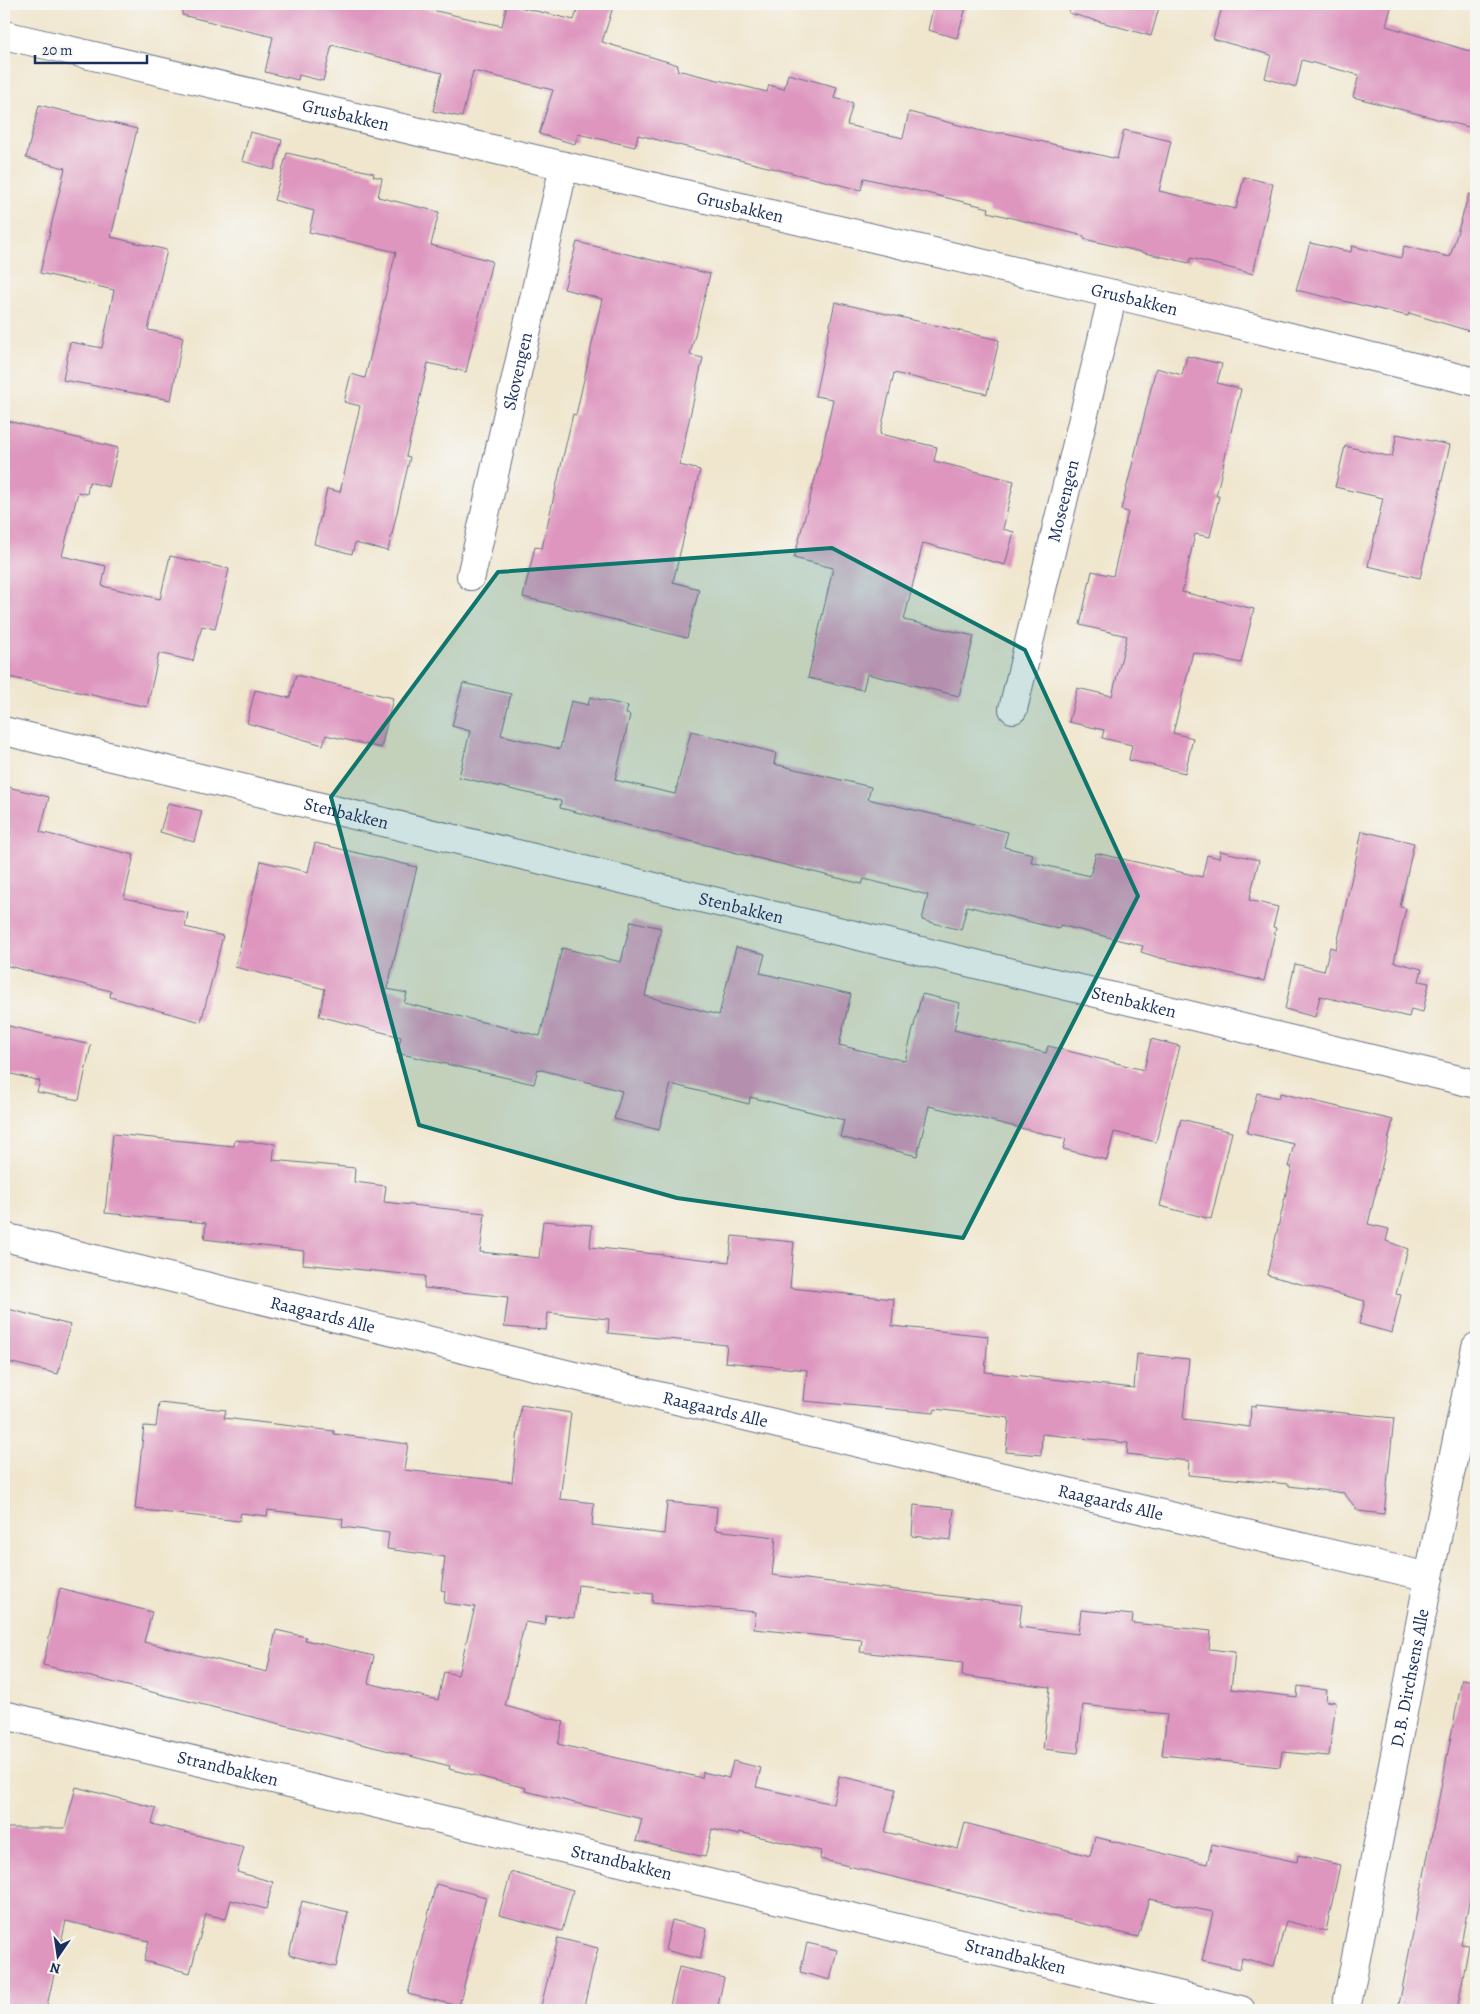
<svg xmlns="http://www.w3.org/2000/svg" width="1480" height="2014" font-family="Alegreya,serif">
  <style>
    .building { fill: #de96bf }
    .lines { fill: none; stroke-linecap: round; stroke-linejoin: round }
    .minor-casing { stroke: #666f85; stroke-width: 30 }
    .minor { stroke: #fff; stroke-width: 28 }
    .marked { fill: #0f766e; fill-opacity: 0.2; stroke: #0f766e; stroke-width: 4; stroke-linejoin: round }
    .labels { text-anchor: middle; stroke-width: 5; stroke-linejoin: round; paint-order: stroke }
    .street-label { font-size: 18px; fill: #1b2f5e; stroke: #f6f6f2 }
  </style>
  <rect width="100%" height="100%" fill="#f6f6f2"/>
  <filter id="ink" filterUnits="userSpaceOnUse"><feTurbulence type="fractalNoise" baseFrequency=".02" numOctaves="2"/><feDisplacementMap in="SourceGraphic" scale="10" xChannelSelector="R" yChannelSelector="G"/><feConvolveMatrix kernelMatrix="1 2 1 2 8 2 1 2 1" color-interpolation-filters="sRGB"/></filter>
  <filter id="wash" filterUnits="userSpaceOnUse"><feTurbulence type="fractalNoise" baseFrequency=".0096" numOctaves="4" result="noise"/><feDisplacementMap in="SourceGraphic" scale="20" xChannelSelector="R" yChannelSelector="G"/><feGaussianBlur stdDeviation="1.12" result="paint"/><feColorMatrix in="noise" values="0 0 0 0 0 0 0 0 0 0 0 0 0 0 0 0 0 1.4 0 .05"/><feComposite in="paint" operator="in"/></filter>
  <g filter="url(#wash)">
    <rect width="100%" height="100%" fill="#f0e6ce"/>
    <g id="blocks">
      <!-- building -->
      <g class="building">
        <path d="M 183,4 L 405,4 L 502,26 L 507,4 L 574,20 L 579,4 L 614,4 L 602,42 L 678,65 L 677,70 L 767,92 L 769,85 L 784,89 L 788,74 L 837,87 L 834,98 L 853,103 L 847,125 L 903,138 L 909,112 L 989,133 L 1005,133 L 1117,159 L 1124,130 L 1171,141 L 1159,191 L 1236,209 L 1244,177 L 1273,184 L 1253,274 L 1191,258 L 1189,263 L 1084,239 L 1084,236 L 988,212 L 989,208 L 864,178 L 861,190 L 638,135 L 635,147 L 578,134 L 575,144 L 539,134 L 553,90 L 473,71 L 462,117 L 433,111 L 442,73 L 332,45 L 323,81 L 299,75 L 298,80 L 265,72 L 273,37 L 182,15 Z"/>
        <path d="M 934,4 L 967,4 L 957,38 L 928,30 Z"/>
        <path d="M 1070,4 L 1160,4 L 1151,36 L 1069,13 Z"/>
        <path d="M 1223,4 L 1392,4 L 1386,26 L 1476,53 L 1476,129 L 1353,97 L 1359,75 L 1302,60 L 1296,87 L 1265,78 L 1271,55 L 1213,39 Z"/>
        <path d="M 39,105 L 137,129 L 111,237 L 167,250 L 148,330 L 183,337 L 171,400 L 63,380 L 70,342 L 102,348 L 114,290 L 40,273 L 65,168 L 26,158 Z"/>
        <path d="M 250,132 L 282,140 L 274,170 L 242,161 Z"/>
        <path d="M 287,153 L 374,173 L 373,176 L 382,178 L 378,197 L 439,212 L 431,245 L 492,261 L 466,372 L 428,363 L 406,456 L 410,457 L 388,551 L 355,543 L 352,554 L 314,544 L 327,489 L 340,492 L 360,406 L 344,402 L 351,374 L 365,378 L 396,252 L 309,232 L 314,211 L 274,200 Z"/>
        <path d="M 1469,194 L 1476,195 L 1476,333 L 1409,313 L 1408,316 L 1296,290 L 1310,243 L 1351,252 L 1352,246 L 1401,258 L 1404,246 L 1450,257 Z"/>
        <path d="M 577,242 L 710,274 L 690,355 L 703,358 L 679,465 L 700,470 L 673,582 L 699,589 L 687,638 L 523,597 L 535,547 L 542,548 L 573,414 L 576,415 L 602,299 L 564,289 Z"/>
        <path d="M 835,302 L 999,340 L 987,394 L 894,373 L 880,434 L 937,447 L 934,461 L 1014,481 L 1003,529 L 1014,532 L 1005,565 L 923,543 L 904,620 L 974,636 L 959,696 L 867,674 L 863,690 L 808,678 L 833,568 L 794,558 L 820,460 L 833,399 L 815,396 Z"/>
        <path d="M 1187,356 L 1222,364 L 1217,383 L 1241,389 L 1216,496 L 1219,496 L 1210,537 L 1195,534 L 1182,592 L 1254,609 L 1241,663 L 1193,652 L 1173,733 L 1193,738 L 1185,773 L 1129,760 L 1132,745 L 1102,738 L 1104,730 L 1069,722 L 1077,688 L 1112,696 L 1127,636 L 1080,625 L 1092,571 L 1113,576 L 1128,512 L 1121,510 L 1156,368 L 1182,375 Z"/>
        <path d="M 4,420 L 118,448 L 109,487 L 89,482 L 87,494 L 78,492 L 62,556 L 106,566 L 102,586 L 160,599 L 170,556 L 229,569 L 215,629 L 202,626 L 193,661 L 159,653 L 147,707 L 4,676 Z"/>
        <path d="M 1397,434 L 1450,445 L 1420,578 L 1368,566 L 1383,498 L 1335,487 L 1345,446 L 1392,457 Z"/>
        <path d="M 296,675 L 393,698 L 381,748 L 326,735 L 323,745 L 247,723 L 255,690 L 290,698 Z"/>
        <path d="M 463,683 L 511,694 L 501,735 L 560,749 L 571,701 L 588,705 L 590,697 L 628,706 L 626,714 L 630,715 L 615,780 L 675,794 L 691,731 L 776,753 L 774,764 L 871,787 L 868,799 L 1008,832 L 1004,847 L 1033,854 L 1031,862 L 1090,876 L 1096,853 L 1202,877 L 1207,855 L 1219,858 L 1220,851 L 1259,860 L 1249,900 L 1278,907 L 1273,927 L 1276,928 L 1264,981 L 1160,958 L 1141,952 L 1143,946 L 1060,925 L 1059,929 L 967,906 L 961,930 L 922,920 L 928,895 L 864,879 L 862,884 L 757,858 L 560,808 L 561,801 L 459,777 L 470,731 L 452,726 Z"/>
        <path d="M 4,786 L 49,797 L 40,832 L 134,855 L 124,898 L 188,913 L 185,927 L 223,936 L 201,1022 L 110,997 L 111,991 L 4,965 L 4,864 L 11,831 L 4,829 Z"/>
        <path d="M 168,803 L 202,811 L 194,842 L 160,832 Z"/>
        <path d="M 1362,831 L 1414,843 L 1400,907 L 1406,908 L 1394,962 L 1422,969 L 1419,981 L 1429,983 L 1423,1012 L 1411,1009 L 1409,1017 L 1320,996 L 1315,1017 L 1285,1009 L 1295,964 L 1324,971 L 1330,947 L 1336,949 Z"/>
        <path d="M 315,843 L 417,867 L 387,989 L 407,993 L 404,1003 L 540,1036 L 562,948 L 621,962 L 631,921 L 661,928 L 645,996 L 719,1015 L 736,947 L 765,954 L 760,973 L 851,994 L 839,1045 L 905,1061 L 922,994 L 960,1003 L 954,1030 L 1046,1053 L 1048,1046 L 1144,1070 L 1151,1039 L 1180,1046 L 1156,1142 L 1114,1132 L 1107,1160 L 1063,1149 L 1066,1139 L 929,1106 L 917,1156 L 840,1137 L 844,1120 L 750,1097 L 749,1104 L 671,1084 L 659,1130 L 614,1119 L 622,1091 L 538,1069 L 534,1084 L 397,1053 L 401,1037 L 319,1016 L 325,989 L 235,967 L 261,861 L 308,872 Z"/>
        <path d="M 4,1025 L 91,1045 L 79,1100 L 37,1092 L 40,1081 L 4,1072 Z"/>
        <path d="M 1257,1093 L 1279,1098 L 1280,1093 L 1393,1120 L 1368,1224 L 1389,1229 L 1386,1241 L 1408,1249 L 1396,1294 L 1401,1295 L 1392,1333 L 1359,1324 L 1365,1301 L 1267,1275 L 1292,1167 L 1288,1167 L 1294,1144 L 1247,1133 Z"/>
        <path d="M 1181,1119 L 1232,1132 L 1211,1219 L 1160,1206 Z"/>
        <path d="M 113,1134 L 234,1146 L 235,1140 L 275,1144 L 273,1160 L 355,1168 L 354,1182 L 386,1186 L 384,1202 L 485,1213 L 480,1252 L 539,1258 L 543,1221 L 592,1225 L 590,1247 L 729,1262 L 732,1236 L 794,1242 L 790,1288 L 894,1299 L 892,1326 L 988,1336 L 985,1372 L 1134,1388 L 1137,1354 L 1189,1359 L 1183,1419 L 1250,1427 L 1251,1406 L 1256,1407 L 1256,1404 L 1394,1418 L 1384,1514 L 1358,1511 L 1344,1493 L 1289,1486 L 1289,1484 L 1188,1475 L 1189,1461 L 1127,1454 L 1128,1443 L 1042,1434 L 1041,1455 L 1006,1452 L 1009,1418 L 935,1409 L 934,1413 L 804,1401 L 807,1370 L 725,1362 L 727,1345 L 608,1333 L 609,1319 L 548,1313 L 546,1330 L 504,1327 L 508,1297 L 424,1288 L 425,1276 L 303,1264 L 304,1251 L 204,1239 L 206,1223 L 105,1213 Z"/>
        <path d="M 4,1308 L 70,1325 L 58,1374 L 4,1361 Z"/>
        <path d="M 159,1403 L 226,1410 L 224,1418 L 334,1431 L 334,1434 L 408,1444 L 404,1470 L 512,1482 L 521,1405 L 571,1413 L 560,1499 L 594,1503 L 592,1525 L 664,1534 L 667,1502 L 717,1507 L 715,1530 L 776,1537 L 772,1575 L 1022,1605 L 1019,1627 L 1078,1634 L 1081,1610 L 1133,1615 L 1132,1623 L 1211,1631 L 1209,1649 L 1235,1652 L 1231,1689 L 1297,1697 L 1298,1686 L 1327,1690 L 1326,1701 L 1336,1702 L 1329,1756 L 1282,1752 L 1280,1767 L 1162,1755 L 1167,1714 L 1083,1705 L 1078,1753 L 1043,1749 L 1050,1687 L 962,1676 L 963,1663 L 860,1652 L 862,1640 L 754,1629 L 756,1612 L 652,1603 L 653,1594 L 578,1585 L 574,1618 L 546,1615 L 545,1625 L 525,1622 L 505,1706 L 564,1722 L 558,1744 L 702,1778 L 703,1772 L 729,1778 L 733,1761 L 761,1768 L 756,1787 L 833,1804 L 839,1776 L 896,1789 L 885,1832 L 958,1849 L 965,1823 L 1090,1856 L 1095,1837 L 1207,1864 L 1212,1844 L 1297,1862 L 1298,1855 L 1340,1865 L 1326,1931 L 1286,1921 L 1274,1966 L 1242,1958 L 1240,1969 L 1202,1960 L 1213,1912 L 1149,1899 L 1138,1937 L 820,1859 L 821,1851 L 739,1832 L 739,1835 L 712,1829 L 705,1857 L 636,1841 L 642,1819 L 525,1791 L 526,1788 L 449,1769 L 450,1766 L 43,1665 L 60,1588 L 152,1612 L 144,1642 L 267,1672 L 276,1630 L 306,1637 L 305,1640 L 374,1656 L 368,1683 L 438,1700 L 444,1672 L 458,1675 L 475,1607 L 444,1603 L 445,1591 L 441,1590 L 445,1557 L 387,1549 L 389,1533 L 342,1527 L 343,1519 L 268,1510 L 267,1516 L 241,1513 L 239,1521 L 135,1509 L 144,1426 L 156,1427 Z"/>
        <path d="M 914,1505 L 954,1509 L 951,1540 L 912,1536 Z"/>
        <path d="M 1462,1679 L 1476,1681 L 1476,1865 L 1461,1944 L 1469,1945 L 1457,2010 L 1398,2010 Z"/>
        <path d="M 76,1787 L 156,1808 L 152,1824 L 244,1847 L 237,1872 L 273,1882 L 266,1909 L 231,1900 L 226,1919 L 206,1914 L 190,1973 L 144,1961 L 149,1941 L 66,1921 L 46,2010 L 4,2010 L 4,1828 L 65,1828 Z"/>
        <path d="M 511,1872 L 573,1890 L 562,1931 L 499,1915 Z"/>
        <path d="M 436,1884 L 486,1897 L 459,2006 L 408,1994 Z"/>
        <path d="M 302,1901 L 348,1912 L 336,1967 L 289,1955 Z"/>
        <path d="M 672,1920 L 707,1929 L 700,1959 L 665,1950 Z"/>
        <path d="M 558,1938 L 598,1948 L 583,2010 L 540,2010 Z"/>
        <path d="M 807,1943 L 837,1950 L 830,1980 L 800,1972 Z"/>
        <path d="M 679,1967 L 724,1978 L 717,2010 L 669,2010 Z"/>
      </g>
    </g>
  </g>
  <g filter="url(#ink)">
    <use href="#blocks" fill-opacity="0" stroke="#666f85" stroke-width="1"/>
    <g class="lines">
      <!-- minor casing -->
      <g class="minor-casing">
        <g id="minor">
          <path id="s1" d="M 4,35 L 1113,294 L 1476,382"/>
          <path id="s2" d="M 471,576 L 564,166"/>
          <path id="s3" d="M 1013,709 L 1113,294"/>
          <path id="s4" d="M 4,731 L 1476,1084"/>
          <path id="s5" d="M 4,1237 L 591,1380 L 1429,1577"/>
          <path id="s6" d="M 4,1715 L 1241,2010"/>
          <path id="s7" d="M 1346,2010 L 1429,1577 L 1476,1347"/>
        </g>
      </g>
      <!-- minor -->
      <use href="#minor" class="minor"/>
    </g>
  </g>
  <!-- marked area -->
  <path class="marked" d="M 832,548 L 1025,650 L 1138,896 L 963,1238 L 677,1198 L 419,1125 L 331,797 L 498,572 Z"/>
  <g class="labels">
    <!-- street labels -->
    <g class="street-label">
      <text dy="6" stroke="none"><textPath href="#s1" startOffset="351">Grusbakken</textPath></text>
      <text dy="6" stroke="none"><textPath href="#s1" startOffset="756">Grusbakken</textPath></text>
      <text dy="6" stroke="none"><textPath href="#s1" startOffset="1161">Grusbakken</textPath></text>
      <text dy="6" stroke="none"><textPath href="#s2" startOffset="210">Skovengen</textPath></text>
      <text dy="6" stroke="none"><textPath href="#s3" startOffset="214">Moseengen</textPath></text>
      <text dy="6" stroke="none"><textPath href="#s4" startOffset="352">Stenbakken</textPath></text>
      <text dy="6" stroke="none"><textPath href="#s4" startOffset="758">Stenbakken</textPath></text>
      <text dy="6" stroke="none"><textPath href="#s4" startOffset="1162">Stenbakken</textPath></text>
      <text dy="6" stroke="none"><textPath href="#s5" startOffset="328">Raagaards Alle</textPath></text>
      <text dy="6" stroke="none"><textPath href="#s5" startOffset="732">Raagaards Alle</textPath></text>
      <text dy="6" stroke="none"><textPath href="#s5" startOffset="1138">Raagaards Alle</textPath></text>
      <text dy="6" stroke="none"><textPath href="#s7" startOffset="338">D.B. Dirchsens Alle</textPath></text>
      <text dy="6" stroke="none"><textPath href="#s6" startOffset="230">Strandbakken</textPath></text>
      <text dy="6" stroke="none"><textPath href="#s6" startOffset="635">Strandbakken</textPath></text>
      <text dy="6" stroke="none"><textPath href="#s6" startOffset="1040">Strandbakken</textPath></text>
    </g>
  </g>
  <!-- margin -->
  <rect width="1480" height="2014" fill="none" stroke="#f6f6f2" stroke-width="20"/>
  <!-- north arrow -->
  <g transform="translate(58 1956) rotate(193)" stroke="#f6f6f2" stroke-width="4" paint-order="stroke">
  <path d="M0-4L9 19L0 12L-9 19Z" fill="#1b2f5e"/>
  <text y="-8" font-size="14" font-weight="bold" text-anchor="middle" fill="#1b2f5e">N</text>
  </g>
  <!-- scale -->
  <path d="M35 55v8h112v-8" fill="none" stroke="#1b2f5e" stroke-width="2.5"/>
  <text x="42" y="55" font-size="15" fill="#1b2f5e" stroke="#f6f6f2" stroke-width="4" paint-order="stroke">20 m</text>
</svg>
